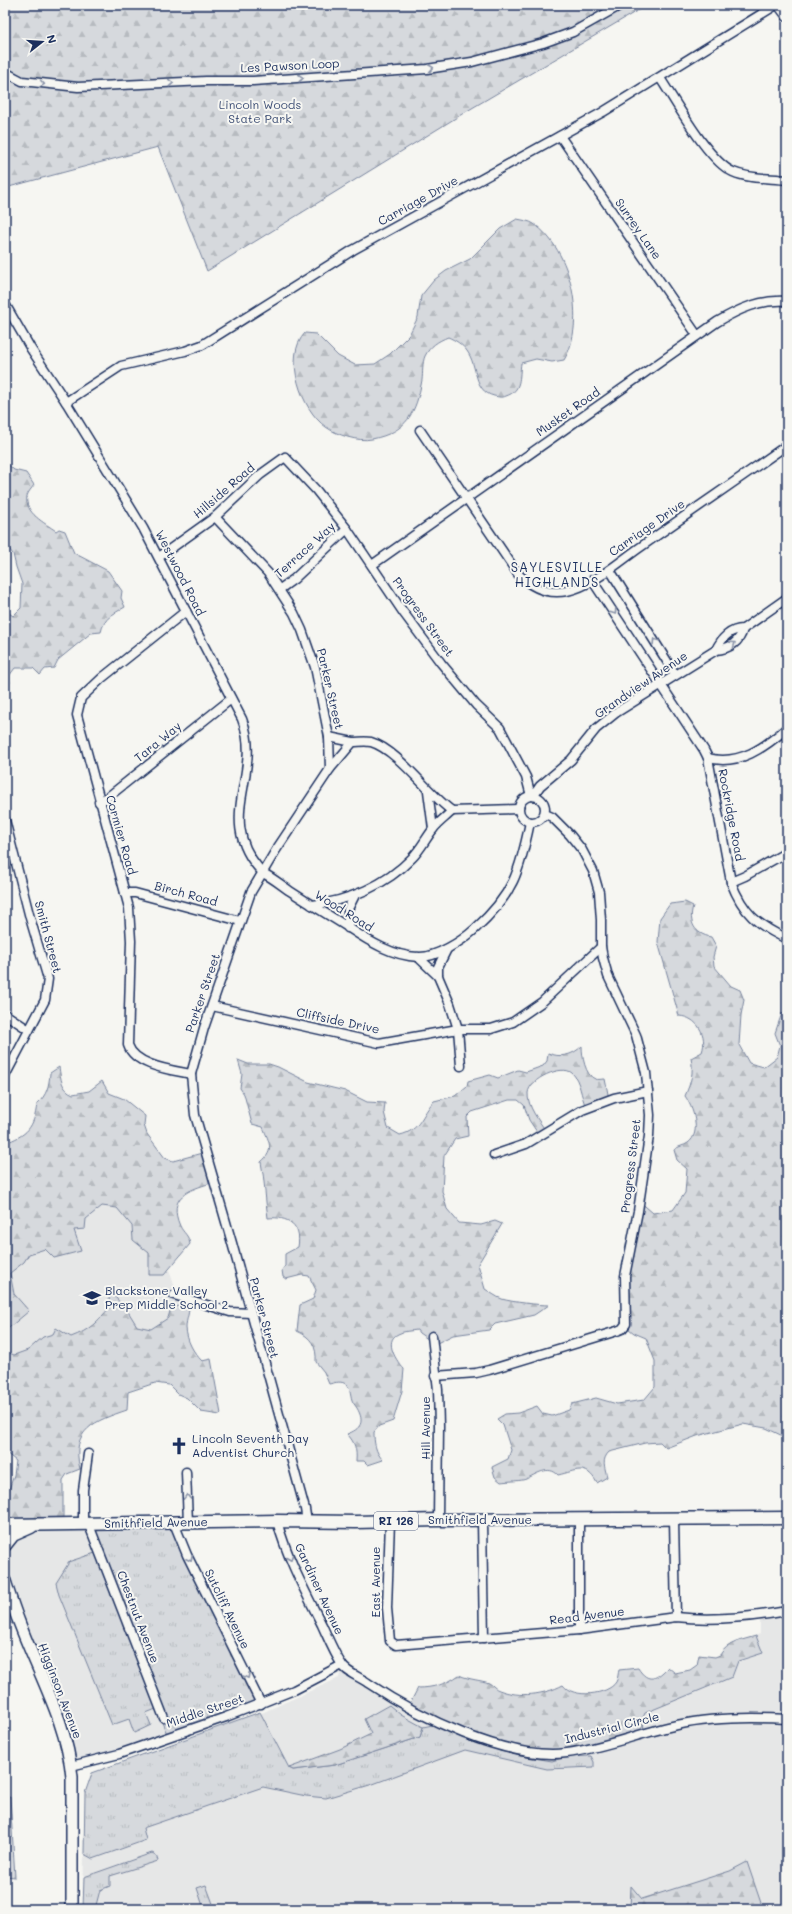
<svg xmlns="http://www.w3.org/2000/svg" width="792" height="1914" font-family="Mali,sans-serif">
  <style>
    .built { fill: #e6e7e7 }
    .grass { fill: url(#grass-tufts); stroke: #78849e }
    .forest { fill: url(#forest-firs); stroke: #78849e }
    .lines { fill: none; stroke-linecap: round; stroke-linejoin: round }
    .street-casing { stroke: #1b2f5e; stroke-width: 11 }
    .secondary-casing { stroke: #1b2f5e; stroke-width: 14 }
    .primary-casing { stroke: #1b2f5e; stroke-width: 15 }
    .street { stroke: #f6f6f2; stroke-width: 8 }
    .secondary { stroke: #f6f6f2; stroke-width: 11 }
    .primary { stroke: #f6f6f2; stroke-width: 12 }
    .oneway { stroke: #8892a8 }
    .labels { text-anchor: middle; stroke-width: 4; stroke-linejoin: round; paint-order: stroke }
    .shield { fill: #f6f6f2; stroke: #5d6b8a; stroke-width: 1 }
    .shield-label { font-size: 11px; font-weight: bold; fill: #1b2f5e }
    .street-label { font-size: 12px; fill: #1b2f5e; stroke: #f6f6f2 }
    .park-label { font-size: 12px; fill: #405177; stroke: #f6f6f2 }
    .poi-label { font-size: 12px; fill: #1b2f5e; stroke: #f6f6f2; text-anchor: start }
    .neighbourhood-label { font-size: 13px; letter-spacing: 1px; fill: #1b2f5e; stroke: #f6f6f2 }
  </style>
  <defs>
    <pattern id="grass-tufts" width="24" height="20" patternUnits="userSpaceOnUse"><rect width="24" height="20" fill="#d6d9dd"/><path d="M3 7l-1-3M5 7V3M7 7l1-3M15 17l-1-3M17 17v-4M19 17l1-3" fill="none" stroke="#b7bbc0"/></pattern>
    <pattern id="forest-firs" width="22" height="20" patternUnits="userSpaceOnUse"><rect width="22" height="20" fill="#d6d9dd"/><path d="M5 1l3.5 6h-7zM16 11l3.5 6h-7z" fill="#b7bbc0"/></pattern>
  </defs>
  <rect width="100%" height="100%" fill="#f6f6f2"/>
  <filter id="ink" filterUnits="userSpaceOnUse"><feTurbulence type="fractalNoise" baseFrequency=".025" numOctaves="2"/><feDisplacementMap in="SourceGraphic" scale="8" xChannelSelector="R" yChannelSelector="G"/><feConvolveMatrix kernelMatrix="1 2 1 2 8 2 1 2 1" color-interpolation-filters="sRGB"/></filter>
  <g filter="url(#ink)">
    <!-- built -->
    <g class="built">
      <path d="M 130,1146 L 186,1323 L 5,1431 L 5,1182 Z"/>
      <path d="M 85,1525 L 95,1553 L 68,1562 L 119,1722 L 157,1709 L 168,1736 L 71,1766 L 5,1579 L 5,1532 L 13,1530 Z"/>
      <path d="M 787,1611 L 787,1909 L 83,1909 L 85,1793 L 339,1678 L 342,1665 L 404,1707 L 643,1718 L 645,1713 L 732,1677 L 738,1662 L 762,1653 L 756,1636 L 730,1644 L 760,1634 L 760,1615 Z"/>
    </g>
    <!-- grass -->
    <g class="grass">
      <path d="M 174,1523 L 261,1704 L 168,1736 L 156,1709 L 146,1713 L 151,1725 L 134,1733 L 129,1719 L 112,1725 L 59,1595 L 56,1583 L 68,1564 L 68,1562 L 95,1553 L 85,1525 Z"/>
      <path d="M 5,1582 L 21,1627 L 8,1622 L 5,1623 Z"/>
      <path d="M 260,1712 L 289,1768 L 293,1770 L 335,1765 L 420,1737 L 423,1727 L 442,1723 L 462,1734 L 500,1751 L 522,1756 L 552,1761 L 566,1757 L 591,1756 L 594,1762 L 594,1767 L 547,1769 L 465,1750 L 373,1784 L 326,1798 L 306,1796 L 263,1787 L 143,1828 L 146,1840 L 93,1859 L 84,1854 L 85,1793 L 92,1773 Z"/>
      <path d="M 152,1853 L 156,1855 L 158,1861 L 110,1876 L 110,1886 L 100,1890 L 95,1909 L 83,1909 L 84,1877 Z"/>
      <path d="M 206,1885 L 215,1909 L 201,1909 L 203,1906 L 197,1888 Z"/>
    </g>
    <!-- forest -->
    <g class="forest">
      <path d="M 5,5 L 647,5 L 467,111 L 207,271 L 158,147 L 5,188 Z"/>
      <path d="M 517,219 C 522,220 530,221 534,224 C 571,249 587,322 564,360 L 552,362 L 536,359 L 521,363 C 519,377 522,391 506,396 C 502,398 499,397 494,396 C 473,391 478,366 467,351 C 462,344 455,340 448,337 C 438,341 430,346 425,356 C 422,363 423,373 422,380 C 416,413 407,432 372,439 C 358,442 337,435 326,427 C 301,410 283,356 305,333 L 316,334 L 338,356 L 355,365 L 375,364 L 390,354 L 409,335 L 418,317 L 421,296 L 434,280 L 446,271 L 470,259 L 500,229 Z"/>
      <path d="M 5,462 L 14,470 L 26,473 L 34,485 C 32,488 28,492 27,496 C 24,513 45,523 56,531 L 59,529 L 65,531 L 74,553 L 108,571 L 122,591 L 121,598 L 125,607 C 113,614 104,618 101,632 L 91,633 L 58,660 L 54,668 L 45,669 L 40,675 L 33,668 L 15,668 L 9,676 L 10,683 L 5,685 L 5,610 L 13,616 L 21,608 L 22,584 L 16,567 L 13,554 L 5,544 Z"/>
      <path d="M 685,902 L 693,906 C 688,923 695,934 711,937 L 716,946 L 713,957 L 714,966 L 731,986 L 740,990 L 744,1000 L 741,1015 L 739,1045 L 749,1063 L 764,1067 L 777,1057 L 780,1046 L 775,1033 L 782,1013 L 787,1018 L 787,1438 L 766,1428 L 743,1424 L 697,1436 L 666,1448 L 660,1442 L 645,1443 L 609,1452 C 601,1460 605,1467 607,1477 L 597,1483 C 586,1463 576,1471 558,1475 C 549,1465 536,1474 526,1479 C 522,1481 508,1481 501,1482 L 495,1477 L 492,1467 L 508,1459 L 511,1450 L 503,1425 L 497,1419 L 505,1414 L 518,1413 L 537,1406 L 543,1414 L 552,1416 L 569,1410 L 572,1404 L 596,1398 L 617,1404 L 644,1400 L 655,1387 L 655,1361 L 646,1338 L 634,1333 L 624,1325 L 621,1281 L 638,1200 L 653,1213 L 673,1210 L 685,1193 L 687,1169 L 677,1160 L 674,1150 C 678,1146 684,1146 688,1143 C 702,1133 693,1107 685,1096 C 691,1082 694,1073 691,1058 L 702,1052 C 708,1035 697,1017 679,1016 L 658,942 L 660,918 L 670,904 Z"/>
      <path d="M 582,1046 C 582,1056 585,1075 595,1079 C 598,1080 602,1079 605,1079 L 609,1099 L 586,1107 C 581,1097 580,1080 572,1073 C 562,1064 529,1079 528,1093 C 527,1106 539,1121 546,1131 L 539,1135 L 529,1120 L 524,1105 L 518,1100 L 509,1100 L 472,1112 L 467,1117 L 468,1136 L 455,1139 L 444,1156 L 442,1191 L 447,1209 L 459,1223 L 481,1225 L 495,1221 L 502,1224 L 478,1264 L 485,1289 C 490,1292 496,1297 502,1299 C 511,1302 540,1305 549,1305 L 534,1315 L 495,1324 L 489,1330 L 453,1335 L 435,1344 L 419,1333 L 417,1330 C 411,1331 403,1331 398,1334 C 383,1341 397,1362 404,1369 L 402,1391 L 393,1421 L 379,1426 L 374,1432 C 374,1442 375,1452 383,1460 L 368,1465 L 364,1461 L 356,1461 C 357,1450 355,1442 347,1434 C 361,1429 365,1422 357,1408 C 355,1405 353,1403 352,1400 C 350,1394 351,1386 344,1383 C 339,1381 334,1383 329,1384 L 324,1372 L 316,1362 C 317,1346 311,1337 297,1331 L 300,1305 L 313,1299 L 316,1290 L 309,1276 L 302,1275 L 286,1279 L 283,1277 L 282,1270 L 285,1266 L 285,1254 L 298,1247 C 302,1225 288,1216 268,1218 C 265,1199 265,1181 261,1162 C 275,1150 269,1142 263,1127 L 252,1124 L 244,1094 L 240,1088 L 242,1074 L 238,1060 L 248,1064 L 269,1064 L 278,1067 L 308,1082 L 345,1091 L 367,1102 L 385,1103 L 384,1112 L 388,1128 L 400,1135 C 421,1130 421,1115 434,1101 L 455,1096 L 467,1086 L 468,1081 L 490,1075 L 498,1078 L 518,1070 L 526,1072 L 543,1066 L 547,1061 L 548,1053 C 560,1058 572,1056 582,1046 Z"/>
      <path d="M 59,1067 C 61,1079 61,1089 73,1094 L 89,1091 L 102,1081 L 109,1093 L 124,1099 L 145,1116 L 144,1125 L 147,1134 L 165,1158 L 173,1161 L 202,1153 L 211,1183 C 189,1190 167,1196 180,1226 C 184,1234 188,1234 190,1244 L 164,1275 L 149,1275 L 149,1253 L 133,1240 L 132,1226 L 117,1208 L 102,1206 L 86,1219 L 85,1229 L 74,1230 L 81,1251 L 54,1258 L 45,1249 L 29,1254 L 24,1262 L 10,1273 L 14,1294 L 29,1311 L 5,1331 L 5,1143 C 27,1135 34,1128 37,1104 C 47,1095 49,1086 50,1073 Z"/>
      <path d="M 110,1291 L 129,1313 L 137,1326 L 151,1329 L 168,1318 L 171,1308 L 189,1303 C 190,1313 186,1319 186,1328 C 187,1341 193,1352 202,1361 L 211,1359 L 221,1414 L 220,1415 L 201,1412 L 187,1398 L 178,1394 L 169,1385 L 155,1383 L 128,1392 L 127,1410 C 95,1421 70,1429 80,1469 L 67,1474 L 63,1480 L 63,1523 L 13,1530 L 5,1532 L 6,1498 L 14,1475 L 16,1461 L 5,1452 L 5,1345 L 7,1352 L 14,1355 L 28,1350 L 43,1337 L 53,1334 L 56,1328 L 71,1337 C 90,1330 97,1322 110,1307 L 109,1297 Z"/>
      <path d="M 756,1636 L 763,1653 L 738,1661 L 732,1677 L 645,1713 L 643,1718 L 644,1733 L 551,1754 L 494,1744 L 408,1707 L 418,1688 C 433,1688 447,1684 459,1675 C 470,1680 481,1680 489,1683 C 493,1685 495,1689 499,1690 C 520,1698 544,1695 563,1685 C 573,1699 608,1695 616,1682 C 618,1679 618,1673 619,1670 L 638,1668 C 648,1684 657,1679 668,1667 L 675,1673 L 690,1670 L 697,1665 L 699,1655 L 715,1657 L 720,1655 C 727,1642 743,1640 756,1636 Z"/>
      <path d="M 389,1705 L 401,1715 L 423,1727 L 420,1737 L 335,1765 L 293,1770 L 289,1768 L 340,1749 L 371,1734 L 364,1719 Z"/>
      <path d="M 10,1797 L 15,1877 L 5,1876 L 5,1799 Z"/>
      <path d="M 747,1862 L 763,1909 L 630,1909 L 631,1886 L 642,1899 L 730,1871 Z"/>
    </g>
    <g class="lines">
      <!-- street casing -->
      <g class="street-casing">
        <g id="street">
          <path d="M 778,5 L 787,17"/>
          <path d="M 5,72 L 22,81 L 78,87 L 206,81 L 253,81 L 427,69 L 472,62 L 543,43 L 573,32 L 621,5"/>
          <path d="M 660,78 C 676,102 708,161 733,172 C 749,179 770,178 787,180"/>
          <path d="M 560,136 L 697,335"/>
          <path d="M 5,304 L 31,349 L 66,402 L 143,528 L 242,719 C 264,775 212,820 263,873 C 273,878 281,885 290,891 C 310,904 330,916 349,928 C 370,942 393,956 418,957 C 436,958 462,941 475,929 C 513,895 520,871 530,822"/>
          <path d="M 66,402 L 121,366 L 185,351 L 202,345 L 353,250 L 603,112 L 776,5"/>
          <path d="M 420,430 L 518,574 C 532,588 547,595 567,591 C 593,586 620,561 642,546 C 690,512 739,479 787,445"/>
          <path d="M 215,517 L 268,573 L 294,613 L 302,630 L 315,667 L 329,737 L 330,769 L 276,850 L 251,892 L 204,1028 L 191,1074 L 195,1115 L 232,1243 L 305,1509 L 307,1522"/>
          <path d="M 159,557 L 215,517 L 260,475 L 285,457 L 316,490 L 347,529 L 403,612 L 441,663 L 476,705 L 500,728 L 526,777 L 531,796"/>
          <path d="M 372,565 L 717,322 C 739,309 761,299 787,301"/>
          <path d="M 610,570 L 675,674"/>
          <path d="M 592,580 L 704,750 L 708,758 L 731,882 C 743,913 757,925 787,939"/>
          <path d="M 280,589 L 294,579 L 347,529"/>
          <path d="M 186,611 L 102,678 L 81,698 L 77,715 L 129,908 L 131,941 L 128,1045 C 135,1066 172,1070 191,1074"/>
          <path d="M 716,650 C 721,639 730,629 743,629 L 787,598"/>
          <path d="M 329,737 L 353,742"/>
          <path d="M 708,758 C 739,766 764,748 787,728"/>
          <path d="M 330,769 L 353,742 C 359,742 365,741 371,742 C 398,750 428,794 452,811"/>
          <path d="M 428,791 L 433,829"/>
          <path d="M 533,796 L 540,786 L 571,760 L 596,729 L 617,712 L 716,650 C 729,649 740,642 743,629"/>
          <circle cx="532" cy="809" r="13"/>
          <path d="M 99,802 L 108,797 L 231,699"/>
          <path d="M 452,811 L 518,809"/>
          <path d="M 5,820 L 30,918 L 48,979 L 45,1000 L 5,1076"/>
          <path d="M 731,882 L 745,876 L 787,852"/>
          <path d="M 125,893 L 135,893 L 240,921"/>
          <path d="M 312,905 C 349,901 386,885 412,858 C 421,849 426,838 434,828 C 439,822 446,817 452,811"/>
          <path d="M 348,928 L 348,909 L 355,895"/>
          <path d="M 447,949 L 438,967 L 438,976 L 450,1004 L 458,1029 L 461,1066"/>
          <path d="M 418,957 L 438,976"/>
          <path d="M 212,1006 L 379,1043 L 458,1029 L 491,1029 L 513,1022 L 542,1002 L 601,947"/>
          <path d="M 5,1014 L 29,1030"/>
          <path d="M 494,1155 L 526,1144 L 582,1110 L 614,1098 L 648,1091"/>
          <path d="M 174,1295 L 230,1312 L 250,1313"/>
          <path d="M 432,1336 L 438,1390 L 439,1426 L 438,1520"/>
          <path d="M 435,1376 L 476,1373 L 489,1370 L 617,1331 L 622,1329 L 626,1324 L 625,1276 L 638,1211 L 649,1136 L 650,1115 L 646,1073 L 636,1035 L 608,976 L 603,958 L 601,947 L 601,920 L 599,892 L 593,871 L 582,850 L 570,835 L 552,817 L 545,814"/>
          <path d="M 186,1472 L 188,1523"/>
          <path d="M 674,1520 L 676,1617"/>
          <path d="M 277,1521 C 287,1558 305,1591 322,1625 C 328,1638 334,1653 342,1665 C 347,1673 360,1677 368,1683 C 417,1716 507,1761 567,1753 C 604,1748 640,1733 677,1725 C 713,1717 750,1717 787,1719"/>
          <path d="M 390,1521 L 387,1608 L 390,1641 L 396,1645 L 579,1630 L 676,1617 C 710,1621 753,1617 787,1611"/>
          <path d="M 482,1521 L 484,1638"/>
          <path d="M 579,1521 L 579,1630"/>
          <path d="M 174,1523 L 187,1555 L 261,1704"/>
          <path d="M 83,1525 L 83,1490 L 88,1454"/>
          <path d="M 89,1525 L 164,1718"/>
          <path d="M 71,1766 L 119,1754 L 226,1717 L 294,1690 L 342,1665"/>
        </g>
      </g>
      <!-- secondary casing -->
      <g class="secondary-casing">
        <path id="secondary" d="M 5,1581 C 10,1597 15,1612 21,1627 C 40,1677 67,1723 72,1777 L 72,1909"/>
      </g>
      <!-- primary casing -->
      <g class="primary-casing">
        <g id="primary">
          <path d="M 5,1525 L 277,1521 L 356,1522 L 438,1520 L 787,1518"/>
          <path d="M 5,1545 L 13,1535 L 31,1527"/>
        </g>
      </g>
      <!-- street -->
      <use href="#street" class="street"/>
      <!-- secondary -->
      <use href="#secondary" class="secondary"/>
      <!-- primary -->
      <use href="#primary" class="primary"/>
    </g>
    <!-- one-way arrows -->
    <defs><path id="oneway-chevron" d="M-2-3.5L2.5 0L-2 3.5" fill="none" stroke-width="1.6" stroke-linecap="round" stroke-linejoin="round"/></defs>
    <g class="oneway">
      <use href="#oneway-chevron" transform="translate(431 68) rotate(-8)"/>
      <use href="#oneway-chevron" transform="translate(301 78) rotate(-4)"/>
      <use href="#oneway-chevron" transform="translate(171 83) rotate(-3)"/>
      <use href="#oneway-chevron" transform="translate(42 84) rotate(9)"/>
      <use href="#oneway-chevron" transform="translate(614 612) rotate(56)"/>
      <use href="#oneway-chevron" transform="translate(655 641) rotate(-122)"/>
      <use href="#oneway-chevron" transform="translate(733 644) rotate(-35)"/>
      <use href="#oneway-chevron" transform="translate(187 1497) rotate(-92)"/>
      <use href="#oneway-chevron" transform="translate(290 1558) rotate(67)"/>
      <use href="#oneway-chevron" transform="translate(190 1559) rotate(64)"/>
      <use href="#oneway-chevron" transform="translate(247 1676) rotate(62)"/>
    </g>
  </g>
  <!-- icons -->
  <defs>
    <g id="school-bare" transform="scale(1.38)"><path d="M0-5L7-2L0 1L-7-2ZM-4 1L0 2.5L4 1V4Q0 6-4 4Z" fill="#1b2f5e" stroke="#f6f6f2" stroke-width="2.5" paint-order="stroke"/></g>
    <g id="church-bare" transform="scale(1.38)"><path d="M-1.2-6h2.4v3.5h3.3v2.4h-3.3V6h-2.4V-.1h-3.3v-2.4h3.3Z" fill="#1b2f5e" stroke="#f6f6f2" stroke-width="2.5" paint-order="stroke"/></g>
  </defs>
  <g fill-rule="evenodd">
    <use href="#school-bare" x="92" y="1298"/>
    <use href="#church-bare" x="179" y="1446"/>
  </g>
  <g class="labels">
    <!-- shield labels -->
    <rect class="shield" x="374" y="1512" width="44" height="18" rx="3"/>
    <g class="shield-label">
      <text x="396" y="1525">RI 126</text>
    </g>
    <!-- street labels -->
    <g class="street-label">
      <text transform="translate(290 66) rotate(-3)" y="4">Les Pawson Loop</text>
      <text transform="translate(418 201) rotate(-29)" y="4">Carriage Drive</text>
      <text transform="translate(638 229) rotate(55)" y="4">Surrey Lane</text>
      <text transform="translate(568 412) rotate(-35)" y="4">Musket Road</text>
      <text transform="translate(224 491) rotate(-41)" y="4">Hillside Road</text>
      <text transform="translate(647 528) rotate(-35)" y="4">Carriage Drive</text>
      <text transform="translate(305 550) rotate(-42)" y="4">Terrace Way</text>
      <text transform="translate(180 573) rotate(63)" y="4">Westwood Road</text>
      <text transform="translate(423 617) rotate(54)" y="4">Progress Street</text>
      <text transform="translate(641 685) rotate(-34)" y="4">Grandview Avenue</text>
      <text transform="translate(330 689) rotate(77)" y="4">Parker Street</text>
      <text transform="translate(158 742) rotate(-39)" y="4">Tara Way</text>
      <text transform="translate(731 815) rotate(79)" y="4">Rockridge Road</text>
      <text transform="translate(121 835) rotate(74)" y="4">Cormier Road</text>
      <text transform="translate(186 894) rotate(15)" y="4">Birch Road</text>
      <text transform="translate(344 911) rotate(32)" y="4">Wood Road</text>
      <text transform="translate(48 937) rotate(75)" y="4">Smith Street</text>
      <text transform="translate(203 993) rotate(-71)" y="4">Parker Street</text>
      <text transform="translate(338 1021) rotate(12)" y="4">Cliffside Drive</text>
      <text transform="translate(631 1166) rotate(-83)" y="4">Progress Street</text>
      <text transform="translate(264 1318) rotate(75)" y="4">Parker Street</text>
      <text transform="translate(426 1428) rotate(-90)" y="4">Hill Avenue</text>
      <text x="480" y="1524">Smithfield Avenue</text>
      <text transform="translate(156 1523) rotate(-1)" y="4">Smithfield Avenue</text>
      <text transform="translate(376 1582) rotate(-90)" y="4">East Avenue</text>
      <text transform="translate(319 1589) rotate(65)" y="4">Gardiner Avenue</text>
      <text transform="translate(227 1609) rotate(64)" y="4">Sutcliff Avenue</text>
      <text transform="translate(587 1616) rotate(-7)" y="4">Read Avenue</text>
      <text transform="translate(138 1617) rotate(69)" y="4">Chestnut Avenue</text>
      <text transform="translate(60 1691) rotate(69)" y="4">Higginson Avenue</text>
      <text transform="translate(205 1711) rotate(-19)" y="4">Middle Street</text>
      <text transform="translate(612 1728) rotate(-14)" y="4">Industrial Circle</text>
    </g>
    <!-- park labels -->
    <g class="park-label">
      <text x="260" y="109">Lincoln Woods<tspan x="260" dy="14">State Park</tspan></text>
    </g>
    <!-- poi labels -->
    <g class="poi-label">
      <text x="105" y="1295">Blackstone Valley<tspan x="105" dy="14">Prep Middle School 2</tspan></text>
      <text x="192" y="1443">Lincoln Seventh Day<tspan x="192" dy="14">Adventist Church</tspan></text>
    </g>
    <!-- neighbourhood labels -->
    <g class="neighbourhood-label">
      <text x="557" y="572">SAYLESVILLE<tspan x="557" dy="15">HIGHLANDS</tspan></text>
    </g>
  </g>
  <!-- margin -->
  <rect width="792" height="1914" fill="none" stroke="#f6f6f2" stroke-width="20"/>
  <rect x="10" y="10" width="772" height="1894" fill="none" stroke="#1b2f5e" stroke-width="1.5" filter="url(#ink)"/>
  <!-- north arrow -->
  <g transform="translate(42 42) rotate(73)" stroke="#f6f6f2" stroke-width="3" paint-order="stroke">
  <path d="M0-3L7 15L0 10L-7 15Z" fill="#1b2f5e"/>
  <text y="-6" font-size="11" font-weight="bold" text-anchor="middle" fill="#1b2f5e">N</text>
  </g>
</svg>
